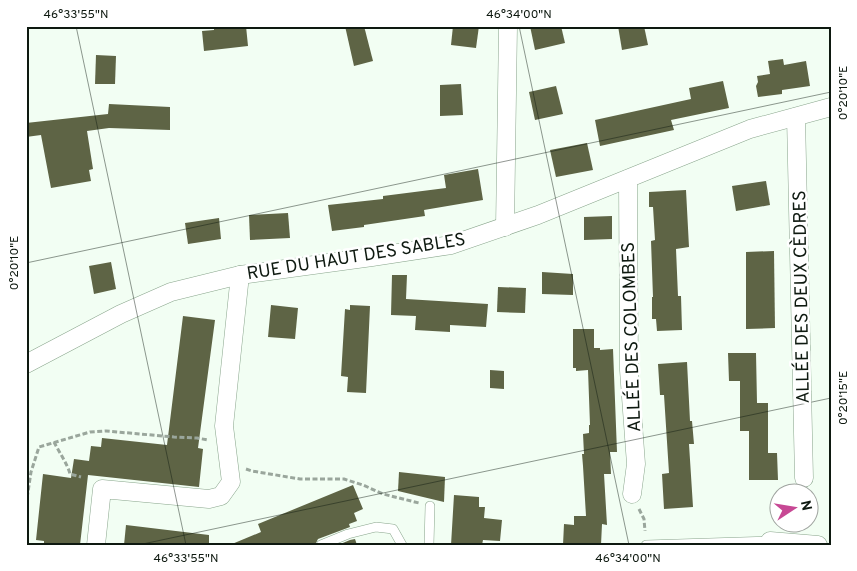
<svg xmlns="http://www.w3.org/2000/svg" width="857" height="571" font-family="Overpass,sans-serif">
  <style>
    .building { fill: #5e6445 }
    .lines { fill: none; stroke-linecap: round; stroke-linejoin: round }
    .service-casing { stroke: #89a58c; stroke-width: 10 }
    .minor-casing { stroke: #89a58c; stroke-width: 19 }
    .path { stroke: #9aa69c; stroke-width: 3; stroke-dasharray: 5 2.5; stroke-linecap: butt }
    .service { stroke: #fff; stroke-width: 9 }
    .minor { stroke: #fff; stroke-width: 18 }
    .ticks { fill: none; stroke: #0e1910; stroke-width: 1; stroke-opacity: 0.45 }
    .labels { text-anchor: middle; stroke-width: 5; stroke-linejoin: round; paint-order: stroke }
    .street-label { font-size: 18px; fill: #0e1910; stroke: #fff }
    .neatline { fill: none; stroke: #0e1910; stroke-width: 2 }
    .ticks-label { font-size: 12px; text-anchor: middle; fill: #0e1910 }
  </style>
  <rect width="100%" height="100%" fill="#f2fef3"/>
  <!-- building -->
  <g class="building">
    <path d="M 225,26 L 246,26 L 248,46 L 204,51 L 202,31 L 214,30 L 214,27 Z"/>
    <path d="M 345,26 L 364,26 L 373,61 L 354,66 Z"/>
    <path d="M 453,26 L 479,26 L 476,48 L 451,45 Z"/>
    <path d="M 530,26 L 561,26 L 565,43 L 535,50 Z"/>
    <path d="M 618,26 L 644,26 L 648,45 L 622,50 Z"/>
    <path d="M 96,55 L 116,56 L 115,84 L 95,84 Z"/>
    <path d="M 783,59 L 784,65 L 806,61 L 810,86 L 782,90 L 782,94 L 758,97 L 756,86 L 758,82 L 757,76 L 770,74 L 768,61 Z"/>
    <path d="M 723,81 L 729,108 L 671,120 L 674,130 L 600,146 L 595,120 L 691,99 L 689,88 Z"/>
    <path d="M 461,84 L 463,115 L 440,116 L 440,85 Z"/>
    <path d="M 556,86 L 563,114 L 535,120 L 529,92 Z"/>
    <path d="M 109,104 L 170,107 L 170,130 L 109,128 L 87,131 L 93,169 L 89,170 L 91,181 L 51,188 L 41,135 L 26,137 L 26,123 L 108,114 Z"/>
    <path d="M 587,143 L 593,170 L 556,177 L 550,150 Z"/>
    <path d="M 478,169 L 483,200 L 424,210 L 425,216 L 364,225 L 364,227 L 332,231 L 328,205 L 383,199 L 383,196 L 446,188 L 444,175 Z"/>
    <path d="M 766,181 L 770,205 L 736,211 L 732,186 Z"/>
    <path d="M 686,190 L 689,247 L 676,249 L 678,296 L 681,296 L 682,330 L 657,331 L 656,319 L 652,319 L 652,297 L 653,297 L 651,241 L 655,240 L 653,207 L 649,207 L 649,192 Z"/>
    <path d="M 288,213 L 290,238 L 250,240 L 249,215 Z"/>
    <path d="M 612,216 L 612,239 L 584,240 L 584,217 Z"/>
    <path d="M 219,218 L 221,239 L 188,244 L 185,223 Z"/>
    <path d="M 774,251 L 775,328 L 746,329 L 746,252 Z"/>
    <path d="M 111,262 L 116,289 L 94,294 L 89,266 Z"/>
    <path d="M 542,272 L 573,274 L 573,295 L 542,294 Z"/>
    <path d="M 392,275 L 407,275 L 406,299 L 488,304 L 486,327 L 450,325 L 450,332 L 415,330 L 416,316 L 391,315 Z"/>
    <path d="M 498,287 L 526,288 L 525,313 L 497,312 Z"/>
    <path d="M 271,305 L 298,308 L 295,339 L 268,337 Z"/>
    <path d="M 350,305 L 370,306 L 366,393 L 347,392 L 348,377 L 341,376 L 345,309 L 350,310 Z"/>
    <path d="M 183,316 L 215,320 L 198,448 L 203,449 L 199,487 L 88,475 L 80,545 L 44,545 L 44,541 L 36,540 L 43,474 L 71,478 L 74,459 L 89,461 L 91,446 L 101,447 L 102,438 L 167,445 Z"/>
    <path d="M 573,329 L 594,329 L 594,348 L 600,348 L 600,350 L 613,349 L 617,452 L 610,452 L 611,474 L 604,474 L 607,525 L 602,524 L 601,545 L 563,545 L 564,524 L 574,525 L 574,516 L 586,516 L 583,466 L 582,454 L 584,454 L 583,434 L 589,433 L 589,425 L 590,425 L 588,370 L 576,371 L 576,368 L 573,368 Z"/>
    <path d="M 728,353 L 756,353 L 757,403 L 768,403 L 768,453 L 777,453 L 778,480 L 749,480 L 749,431 L 740,431 L 740,381 L 729,381 Z"/>
    <path d="M 687,362 L 690,421 L 692,421 L 694,444 L 689,444 L 693,507 L 664,509 L 662,474 L 669,473 L 664,395 L 660,395 L 658,364 Z"/>
    <path d="M 490,370 L 504,371 L 504,389 L 490,388 Z"/>
    <path d="M 399,472 L 445,477 L 444,502 L 398,491 Z"/>
    <path d="M 353,485 L 363,509 L 354,513 L 357,521 L 349,524 L 350,527 L 318,539 L 315,545 L 232,545 L 232,544 L 261,532 L 258,524 Z"/>
    <path d="M 454,495 L 479,497 L 479,507 L 485,507 L 484,518 L 502,520 L 500,541 L 483,540 L 482,545 L 451,545 Z"/>
    <path d="M 126,525 L 209,535 L 209,545 L 124,545 Z"/>
    <path d="M 355,539 L 357,545 L 338,545 L 350,540 Z"/>
  </g>
  <g class="lines">
    <!-- service casing -->
    <g class="service-casing">
      <g id="service">
        <path d="M 321,545 L 348,534 L 376,527 L 393,529 L 402,545"/>
        <path d="M 429,545 L 430,506"/>
        <path d="M 646,545 L 770,541"/>
      </g>
    </g>
    <!-- minor casing -->
    <g class="minor-casing">
      <g id="minor">
        <path d="M 796,117 L 804,478"/>
        <path d="M 628,179 L 629,370 L 636,464 L 632,494"/>
        <path d="M 505,227 L 508,26"/>
        <path d="M 26,364 L 121,314 L 171,292 L 240,275 L 372,257 L 451,245 L 538,215 L 750,129 L 831,107"/>
        <path d="M 770,541 L 818,545"/>
        <path d="M 96,545 L 102,489 L 209,499 L 221,496 L 231,482 L 224,426 L 240,275"/>
      </g>
    </g>
    <!-- path -->
    <g class="path">
      <path d="M 54,442 C 59,452 68,465 70,474 L 81,477"/>
      <path d="M 246,469 L 252,471 L 300,479 L 344,479 L 363,485 L 383,494 L 419,503"/>
      <path d="M 26,505 L 31,472 L 39,447 L 90,432 L 106,431 L 174,437 L 197,438 L 208,440"/>
      <path d="M 639,509 L 644,519 L 645,531"/>
    </g>
    <!-- service -->
    <use href="#service" class="service"/>
    <!-- minor -->
    <use href="#minor" class="minor"/>
  </g>
  <!-- ticks -->
  <path class="ticks" d="M 76,26 L 186,545M 519,26 L 629,545M 26,263 L 831,92M 138,545 L 831,398"/>
  <g class="labels">
    <!-- street labels -->
    <g class="street-label">
      <text transform="translate(356 256) rotate(-9)" y="6">RUE DU HAUT DES SABLES</text>
      <text transform="translate(801 297) rotate(-91)" y="6">ALLÉE DES DEUX CÈDRES</text>
      <text transform="translate(631 337) rotate(-92)" y="6">ALLÉE DES COLOMBES</text>
    </g>
  </g>
  <!-- border -->
  <rect width="857" height="571" fill="none" stroke="#ffffff" stroke-width="55"/>
  <!-- north arrow -->
  <g transform="translate(794 508) rotate(78)"><circle r="24" fill="#ffffff" stroke="#9fa39f"/>
  <path d="M0-4L9 19L0 12L-9 19Z" fill="#c74894"/>
  <text y="-8" font-size="14" font-weight="bold" text-anchor="middle" fill="#0e1910">N</text>
  </g>
  <rect x="28" y="28" width="802" height="516" class="neatline"/>
  <g class="ticks-label">
    <text x="76" y="18">46°33'55"N</text>
    <text x="519" y="18">46°34'00"N</text>
    <text transform="translate(843 93) rotate(-90)" y="4">0°20'10"E</text>
    <text transform="translate(14 263) rotate(-90)" y="4">0°20'10"E</text>
    <text transform="translate(843 398) rotate(-90)" y="4">0°20'15"E</text>
    <text x="186" y="562">46°33'55"N</text>
    <text x="628" y="562">46°34'00"N</text>
  </g>
</svg>
